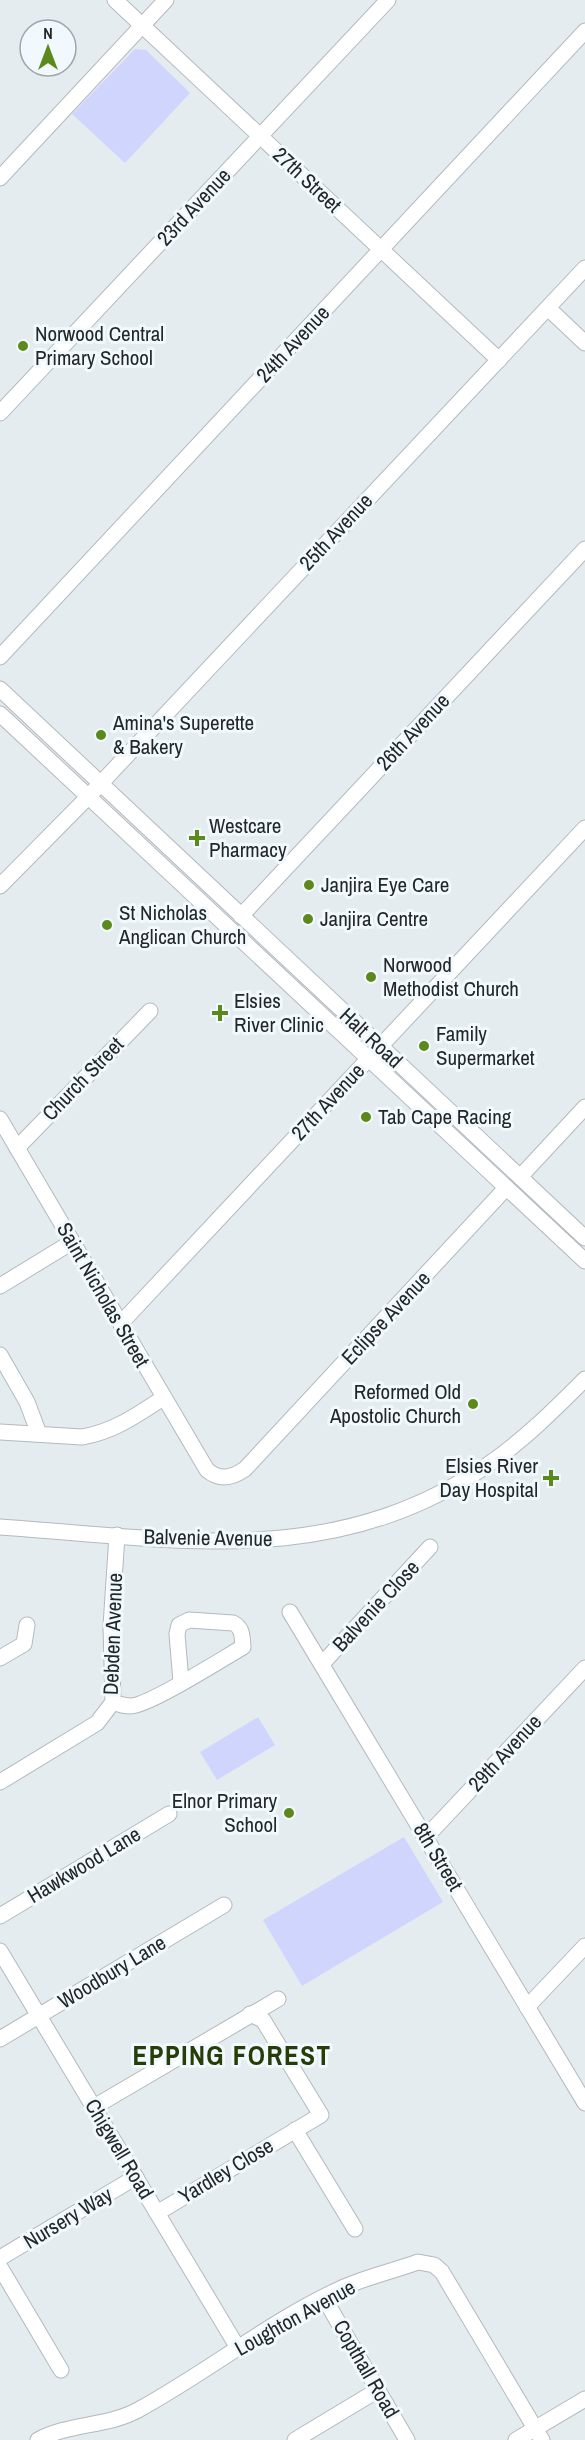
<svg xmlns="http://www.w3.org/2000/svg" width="585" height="2440" font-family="'Archivo Narrow',sans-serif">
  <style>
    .green { fill: #d0d5fe }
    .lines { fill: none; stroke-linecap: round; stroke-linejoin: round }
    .minor-casing { stroke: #b3b9be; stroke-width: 17 }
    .minor { stroke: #fff; stroke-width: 15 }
    .poi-dot { fill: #5c891b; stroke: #f2f9fe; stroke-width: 2 }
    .labels { text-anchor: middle; stroke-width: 6; stroke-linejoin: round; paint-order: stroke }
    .street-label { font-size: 21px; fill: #242728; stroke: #f2f9fe }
    .poi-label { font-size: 21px; fill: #242728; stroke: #f2f9fe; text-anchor: start }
    .district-label { font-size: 27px; font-weight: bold; letter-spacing: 1.5px; fill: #273d08; stroke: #f2f9fe }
  </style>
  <rect width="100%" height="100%" fill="#e5ecf0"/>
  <!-- green -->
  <g class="green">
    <path d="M 135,49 L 146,50 L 190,93 L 125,163 L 72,114 Z"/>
    <path d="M 258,1717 L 275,1745 L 217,1780 L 200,1752 Z"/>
    <path d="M 404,1837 L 443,1902 L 302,1986 L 263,1920 Z"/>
  </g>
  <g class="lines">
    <!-- minor casing -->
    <g class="minor-casing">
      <g id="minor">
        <path d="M 115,0 L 499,360"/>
        <path d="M 0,178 L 166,0"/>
        <path d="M 548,308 L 585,343"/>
        <path d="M 0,413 L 388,0"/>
        <path d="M 0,657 L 585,31"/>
        <path d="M 0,689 L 585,1238"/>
        <path d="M 0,714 L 585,1261"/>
        <path d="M 0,886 L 88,797 L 585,268"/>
        <path d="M 241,916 L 585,549"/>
        <path d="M 0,1119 L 207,1470 C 220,1481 232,1478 245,1469 L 506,1188"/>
        <path d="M 17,1148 L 150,1011"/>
        <path d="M 520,1177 L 585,1107"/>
        <path d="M 0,1286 L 72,1242"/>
        <path d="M 121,1323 L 585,828"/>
        <path d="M 0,1355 L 27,1402 L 39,1434"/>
        <path d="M 0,1432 L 82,1437 C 113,1432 137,1415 163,1398"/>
        <path d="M 0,1527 C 176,1539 333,1571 489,1464 C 525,1439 555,1409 585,1379"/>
        <path d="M 290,1612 L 585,2103"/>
        <path d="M 0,1658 L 24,1644 L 27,1625"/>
        <path d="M 322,1664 L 430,1547"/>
        <path d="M 113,1702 C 118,1704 125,1706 131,1706 C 150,1705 222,1659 243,1647 C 242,1636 243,1628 233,1623 L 189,1620 L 179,1625 L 177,1634 L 181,1682"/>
        <path d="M 0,1782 L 97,1723 L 113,1702 L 111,1626 L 117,1535"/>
        <path d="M 426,1837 L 585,1668"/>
        <path d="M 0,1916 L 169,1814"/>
        <path d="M 0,1951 L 238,2348"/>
        <path d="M 527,2007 L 585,1946"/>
        <path d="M 0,2039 L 224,1905"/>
        <path d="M 94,2107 L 278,1999"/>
        <path d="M 295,2130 L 355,2229"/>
        <path d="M 157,2213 L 321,2115 L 263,2020 L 250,2014"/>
        <path d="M 0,2258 L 136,2177"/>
        <path d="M 0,2267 L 61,2370"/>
        <path d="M 324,2298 L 407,2440"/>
        <path d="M 38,2440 C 69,2423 107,2427 138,2410 C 208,2372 271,2320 344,2287 C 367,2277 393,2271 418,2262 L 434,2265 L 442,2272 L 542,2440"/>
        <path d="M 295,2440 L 378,2390"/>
        <path d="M 516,2440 L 585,2399"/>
      </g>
    </g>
    <!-- minor -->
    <use href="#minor" class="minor"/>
  </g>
  <!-- markers -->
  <g class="poi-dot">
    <circle cx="23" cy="346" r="6"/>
    <circle cx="101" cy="735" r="6"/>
    <path d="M194 829h6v6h6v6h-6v6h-6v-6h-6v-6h6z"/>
    <circle cx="309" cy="885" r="6"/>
    <circle cx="308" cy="919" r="6"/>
    <circle cx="107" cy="925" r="6"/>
    <circle cx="371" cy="977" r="6"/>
    <path d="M217 1004h6v6h6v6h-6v6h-6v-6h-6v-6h6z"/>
    <circle cx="424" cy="1046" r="6"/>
    <circle cx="366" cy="1117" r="6"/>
    <circle cx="473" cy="1404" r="6"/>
    <path d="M548 1469h6v6h6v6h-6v6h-6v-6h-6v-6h6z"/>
    <circle cx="289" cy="1813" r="6"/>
  </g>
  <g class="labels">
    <!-- street labels -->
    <g class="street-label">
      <text transform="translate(307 180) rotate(43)" y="7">27th Street</text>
      <text transform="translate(194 207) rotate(-47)" y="7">23rd Avenue</text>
      <text transform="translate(293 344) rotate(-47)" y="7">24th Avenue</text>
      <text transform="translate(336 532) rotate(-47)" y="7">25th Avenue</text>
      <text transform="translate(413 732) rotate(-47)" y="7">26th Avenue</text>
      <text transform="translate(371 1038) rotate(43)" y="7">Halt Road</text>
      <text transform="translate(83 1079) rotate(-46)" y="7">Church Street</text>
      <text transform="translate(328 1102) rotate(-47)" y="7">27th Avenue</text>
      <text transform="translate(103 1295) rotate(60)" y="7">Saint Nicholas Street</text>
      <text transform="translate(386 1318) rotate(-47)" y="7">Eclipse Avenue</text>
      <text transform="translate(208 1538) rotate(1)" y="7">Balvenie Avenue</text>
      <text transform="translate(376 1606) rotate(-47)" y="7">Balvenie Close</text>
      <text transform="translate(113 1634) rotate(-88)" y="7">Debden Avenue</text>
      <text transform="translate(505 1753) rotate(-47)" y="7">29th Avenue</text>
      <text transform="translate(438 1857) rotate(59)" y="7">8th Street</text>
      <text transform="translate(84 1865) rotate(-31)" y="7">Hawkwood Lane</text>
      <text transform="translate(112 1972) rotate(-31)" y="7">Woodbury Lane</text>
      <text transform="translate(119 2149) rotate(59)" y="7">Chigwell Road</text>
      <text transform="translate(226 2171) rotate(-31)" y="7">Yardley Close</text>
      <text transform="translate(68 2218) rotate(-31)" y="7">Nursery Way</text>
      <text transform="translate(295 2318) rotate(-29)" y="7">Loughton Avenue</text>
      <text transform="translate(366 2369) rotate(60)" y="7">Copthall Road</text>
    </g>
    <!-- poi labels -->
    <g class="poi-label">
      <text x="35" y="341">Norwood Central<tspan x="35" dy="24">Primary School</tspan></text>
      <text x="113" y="730">Amina's Superette<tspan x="113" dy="24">&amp; Bakery</tspan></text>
      <text x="209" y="833">Westcare<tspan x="209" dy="24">Pharmacy</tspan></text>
      <text x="321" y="892">Janjira Eye Care</text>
      <text x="119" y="920">St Nicholas<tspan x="119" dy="24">Anglican Church</tspan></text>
      <text x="320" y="926">Janjira Centre</text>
      <text x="383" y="972">Norwood<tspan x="383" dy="24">Methodist Church</tspan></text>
      <text x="234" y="1008">Elsies<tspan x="234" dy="24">River Clinic</tspan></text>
      <text x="436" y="1041">Family<tspan x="436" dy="24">Supermarket</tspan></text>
      <text x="378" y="1124">Tab Cape Racing</text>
      <text x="461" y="1399" text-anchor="end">Reformed Old<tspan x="461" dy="24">Apostolic Church</tspan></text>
      <text x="538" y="1473" text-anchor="end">Elsies River<tspan x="538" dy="24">Day Hospital</tspan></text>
      <text x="277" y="1808" text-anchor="end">Elnor Primary<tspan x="277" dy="24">School</tspan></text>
    </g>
    <!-- district labels -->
    <g class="district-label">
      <text x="232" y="2065">EPPING FOREST</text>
    </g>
  </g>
  <!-- north arrow -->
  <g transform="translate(48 48)"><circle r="28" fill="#f2f9fe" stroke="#a0a5a8" stroke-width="1.5"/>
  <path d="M0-4.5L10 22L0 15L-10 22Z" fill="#5c891b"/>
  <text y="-9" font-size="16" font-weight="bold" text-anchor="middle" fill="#242728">N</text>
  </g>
</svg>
